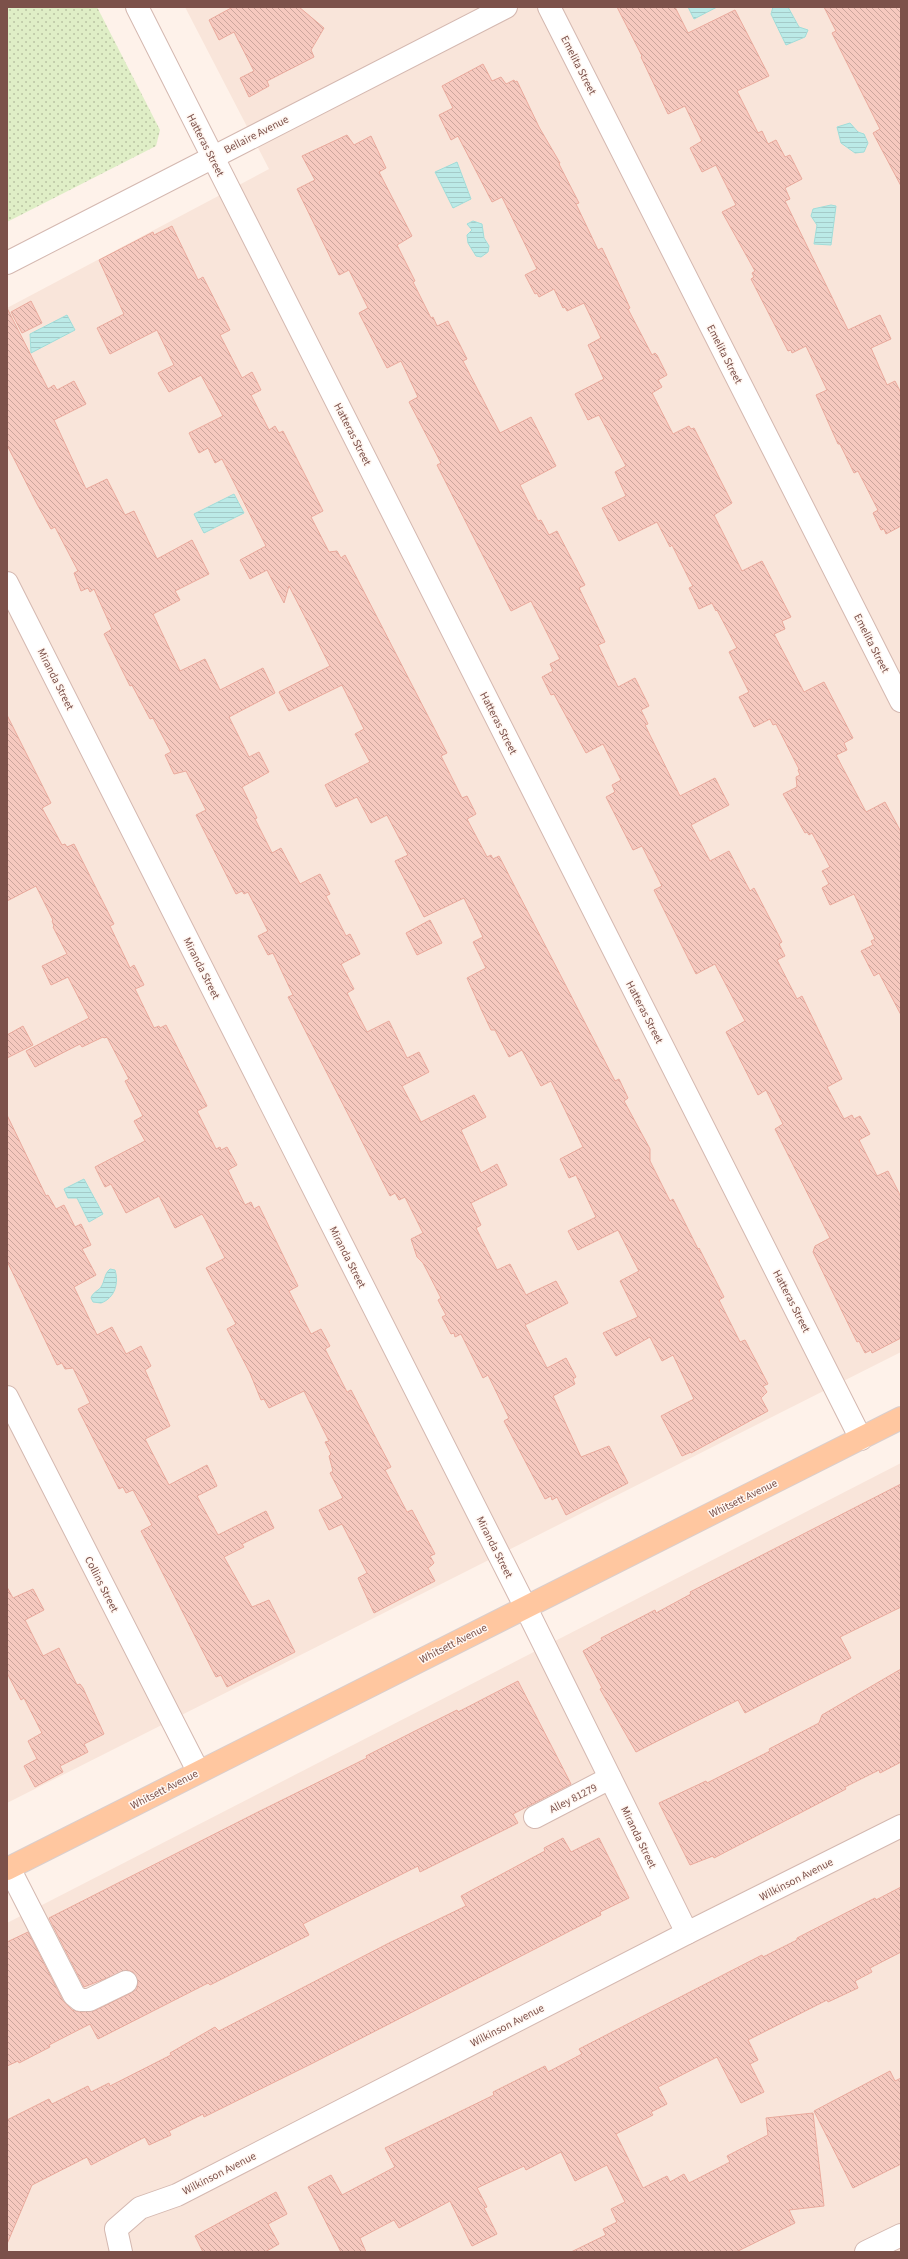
<svg xmlns="http://www.w3.org/2000/svg" width="908" height="2259" font-family="'Source Sans 3',sans-serif">
  <style>
    .residential { fill: #f9e5da }
    .green { fill: url(#green-dots) }
    .water { fill: url(#water-rules); stroke: #a1ddd9 }
    .building { fill: url(#building-back-hatch); stroke: #eaaa9d }
    .lines { fill: none; stroke-linecap: round; stroke-linejoin: round }
    .minor-casing { stroke: #d4b8b0; stroke-width: 24 }
    .major-casing { stroke: #dacecc; stroke-width: 24 }
    .minor { stroke: #fff; stroke-width: 22 }
    .major { stroke: #ffc7a0; stroke-width: 22 }
    .labels { text-anchor: middle; stroke-width: 3; stroke-linejoin: round; paint-order: stroke }
    .street-label { font-size: 11px; fill: #7c514a; stroke: #fff7f2 }
  </style>
  <defs>
    <pattern id="green-dots" width="8" height="8" patternUnits="userSpaceOnUse"><rect width="8" height="8" fill="#dfeec6"/><path d="M2 2h.1M6 6h.1" fill="none" stroke="#bac3a3" stroke-width="1.8" stroke-linecap="round"/></pattern>
    <pattern id="water-rules" width="6" height="5" patternUnits="userSpaceOnUse"><rect width="6" height="5" fill="#bbeae7"/><path d="M0 2.5h6" fill="none" stroke="#a4cac8"/></pattern>
    <pattern id="building-back-hatch" width="6" height="6" patternUnits="userSpaceOnUse"><rect width="6" height="6" fill="#f6c9bf"/><path d="M-1 5l2 2M0 0l6 6M5-1l2 2" fill="none" stroke="#cca69d"/></pattern>
  </defs>
  <rect width="100%" height="100%" fill="#fef2ea"/>
  <!-- residential -->
  <g class="residential">
    <path d="M 185,7 L 901,7 L 901,1352 L 7,1803 L 7,308 L 269,169 Z"/>
    <path d="M 901,1463 L 901,2252 L 7,2252 L 7,1923 Z"/>
  </g>
  <!-- green -->
  <path class="green" d="M 7,7 L 97,7 L 160,130 L 156,146 L 7,222 Z"/>
  <!-- water -->
  <g class="water">
    <path d="M 688,7 L 717,7 L 694,19 Z"/>
    <path d="M 773,7 L 788,7 L 799,27 L 808,30 L 805,37 L 786,45 L 771,14 Z"/>
    <path d="M 850,123 L 858,132 L 864,134 L 868,143 L 864,152 L 855,153 L 841,143 L 837,127 Z"/>
    <path d="M 457,162 L 471,199 L 453,208 L 435,172 Z"/>
    <path d="M 831,205 L 836,206 L 831,245 L 814,244 L 817,225 L 811,216 L 813,209 Z"/>
    <path d="M 473,221 L 482,224 L 484,238 L 489,246 L 488,252 L 481,257 L 476,256 L 468,243 L 467,235 L 472,230 L 467,224 Z"/>
    <path d="M 67,315 L 75,330 L 31,353 L 30,334 Z"/>
    <path d="M 234,494 L 244,513 L 204,533 L 194,514 Z"/>
    <path d="M 84,1179 L 103,1214 L 89,1222 L 77,1198 L 68,1198 L 64,1189 Z"/>
    <path d="M 110,1269 L 115,1270 C 119,1283 115,1298 101,1303 L 93,1302 L 91,1298 C 93,1292 97,1292 101,1287 C 105,1281 104,1274 110,1269 Z"/>
  </g>
  <!-- building -->
  <g class="building">
    <path d="M 233,7 L 299,7 L 324,28 L 311,50 L 314,57 L 267,81 L 269,86 L 249,97 L 240,78 L 254,71 L 234,32 L 219,40 L 209,20 Z"/>
    <path d="M 617,7 L 675,7 L 688,33 L 735,10 L 769,76 L 737,91 L 758,133 L 762,131 L 768,144 L 776,140 L 785,157 L 790,155 L 802,179 L 785,188 L 790,199 L 785,201 L 848,330 L 880,315 L 891,339 L 871,348 L 887,385 L 895,381 L 901,393 L 901,526 L 886,534 L 884,529 L 881,530 L 873,513 L 878,510 L 858,471 L 854,473 L 840,444 L 838,444 L 816,395 L 827,390 L 806,346 L 792,353 L 791,350 L 788,351 L 751,279 L 754,277 L 752,273 L 755,271 L 722,212 L 736,205 L 716,165 L 702,172 L 690,148 L 702,141 L 685,106 L 668,114 L 641,57 L 642,56 Z"/>
    <path d="M 824,7 L 901,7 L 901,186 L 873,133 L 880,129 L 832,33 L 836,31 Z"/>
    <path d="M 483,64 L 492,81 L 501,77 L 506,84 L 514,80 L 515,82 L 517,81 L 539,127 L 560,163 L 559,164 L 579,203 L 576,204 L 598,250 L 602,248 L 630,308 L 628,309 L 652,355 L 655,353 L 657,355 L 667,375 L 658,380 L 662,387 L 652,393 L 673,434 L 689,426 L 691,429 L 694,428 L 732,503 L 714,515 L 742,571 L 762,561 L 791,617 L 782,621 L 785,629 L 774,634 L 804,692 L 824,682 L 853,738 L 844,743 L 847,750 L 836,755 L 866,812 L 885,802 L 901,832 L 901,1015 L 879,973 L 874,976 L 861,951 L 873,945 L 871,941 L 875,939 L 854,894 L 830,905 L 822,888 L 829,884 L 822,871 L 830,867 L 812,833 L 809,835 L 807,832 L 805,833 L 783,794 L 797,787 L 796,777 L 800,775 L 798,770 L 799,769 L 776,724 L 773,725 L 770,719 L 754,727 L 739,697 L 749,692 L 729,652 L 737,648 L 717,610 L 716,611 L 712,603 L 699,609 L 689,588 L 693,586 L 690,581 L 672,545 L 670,547 L 657,522 L 619,541 L 602,508 L 626,496 L 615,472 L 626,466 L 599,415 L 588,420 L 575,394 L 604,379 L 588,345 L 601,338 L 584,303 L 567,311 L 565,307 L 563,308 L 554,289 L 539,297 L 537,293 L 535,294 L 525,275 L 537,269 L 502,197 L 492,202 L 458,136 L 451,140 L 439,115 L 453,108 L 442,86 Z"/>
    <path d="M 347,135 L 354,145 L 371,136 L 386,168 L 379,172 L 412,236 L 397,245 L 415,281 L 413,282 L 431,318 L 433,317 L 437,326 L 448,321 L 467,359 L 463,361 L 500,433 L 531,417 L 556,466 L 520,485 L 538,521 L 541,520 L 549,535 L 557,531 L 585,585 L 579,588 L 605,642 L 598,645 L 618,687 L 635,678 L 649,706 L 641,710 L 648,724 L 645,725 L 680,796 L 715,778 L 729,805 L 691,825 L 710,861 L 729,851 L 750,891 L 754,888 L 782,942 L 779,944 L 785,956 L 777,960 L 797,999 L 802,996 L 842,1079 L 827,1087 L 844,1119 L 852,1115 L 854,1119 L 860,1116 L 870,1134 L 859,1140 L 877,1176 L 888,1171 L 901,1197 L 901,1338 L 872,1353 L 871,1350 L 865,1353 L 859,1341 L 857,1342 L 813,1252 L 815,1246 L 830,1238 L 775,1129 L 783,1124 L 766,1090 L 758,1095 L 726,1032 L 745,1021 L 715,964 L 696,974 L 654,890 L 662,886 L 642,846 L 633,850 L 606,797 L 615,792 L 612,785 L 621,780 L 603,744 L 586,753 L 554,694 L 551,695 L 542,677 L 553,671 L 550,664 L 560,659 L 531,601 L 511,611 L 437,465 L 441,463 L 409,402 L 418,397 L 401,361 L 387,368 L 359,313 L 368,308 L 349,270 L 339,275 L 297,189 L 315,180 L 302,156 Z"/>
    <path d="M 172,226 L 198,280 L 203,277 L 230,330 L 220,335 L 242,378 L 252,372 L 261,390 L 251,395 L 269,430 L 275,426 L 279,433 L 283,431 L 323,511 L 311,517 L 329,552 L 337,551 L 341,558 L 345,555 L 447,753 L 441,756 L 462,798 L 467,796 L 476,814 L 467,819 L 487,857 L 491,855 L 493,859 L 499,856 L 615,1081 L 619,1079 L 628,1098 L 624,1101 L 650,1149 L 650,1161 L 670,1201 L 673,1199 L 698,1249 L 699,1248 L 724,1297 L 719,1300 L 740,1342 L 745,1340 L 768,1384 L 763,1386 L 767,1392 L 761,1398 L 768,1411 L 691,1453 L 691,1452 L 682,1456 L 661,1416 L 694,1399 L 673,1355 L 662,1361 L 650,1337 L 616,1356 L 603,1333 L 638,1317 L 620,1281 L 639,1271 L 618,1230 L 578,1250 L 568,1231 L 596,1217 L 576,1175 L 569,1178 L 560,1159 L 583,1147 L 551,1081 L 541,1086 L 522,1050 L 509,1057 L 495,1030 L 491,1030 L 481,1009 L 467,978 L 486,968 L 473,942 L 483,937 L 464,898 L 424,917 L 395,861 L 408,855 L 387,815 L 371,823 L 357,797 L 336,807 L 325,785 L 370,762 L 355,734 L 364,729 L 342,685 L 289,711 L 279,692 L 330,666 L 289,586 L 284,603 L 267,570 L 250,579 L 240,560 L 266,546 L 222,459 L 215,463 L 208,448 L 199,453 L 189,433 L 223,416 L 201,375 L 169,392 L 158,373 L 174,365 L 157,330 L 110,354 L 97,328 L 124,314 L 99,260 L 153,232 L 154,235 Z"/>
    <path d="M 31,301 L 42,323 L 22,333 L 11,312 Z"/>
    <path d="M 7,308 L 48,389 L 54,385 L 57,390 L 74,381 L 86,404 L 54,420 L 86,489 L 107,479 L 125,515 L 134,511 L 157,559 L 192,540 L 209,574 L 175,591 L 180,600 L 153,614 L 180,671 L 205,659 L 220,690 L 263,668 L 275,693 L 229,717 L 249,757 L 259,752 L 269,772 L 242,787 L 257,818 L 255,819 L 272,853 L 281,848 L 300,884 L 320,874 L 330,894 L 326,896 L 346,936 L 350,934 L 360,954 L 341,964 L 354,989 L 347,993 L 367,1032 L 389,1021 L 407,1058 L 419,1052 L 429,1072 L 402,1086 L 421,1122 L 474,1095 L 486,1117 L 461,1130 L 481,1173 L 497,1164 L 507,1185 L 471,1203 L 481,1225 L 476,1228 L 497,1270 L 510,1264 L 526,1295 L 556,1281 L 568,1303 L 525,1325 L 547,1368 L 566,1358 L 576,1377 L 573,1379 L 575,1384 L 553,1396 L 581,1457 L 609,1446 L 628,1483 L 566,1515 L 557,1497 L 552,1500 L 551,1496 L 545,1499 L 504,1421 L 509,1418 L 488,1375 L 483,1378 L 461,1334 L 455,1337 L 454,1333 L 451,1334 L 442,1317 L 446,1315 L 438,1300 L 441,1298 L 423,1263 L 417,1257 L 411,1239 L 423,1233 L 405,1197 L 399,1200 L 395,1193 L 390,1196 L 288,997 L 293,995 L 273,953 L 268,955 L 258,936 L 268,931 L 248,892 L 244,894 L 242,891 L 236,894 L 196,815 L 206,810 L 186,771 L 174,774 L 165,755 L 171,752 L 153,718 L 150,719 L 132,685 L 130,686 L 104,634 L 112,629 L 94,589 L 90,592 L 88,588 L 81,591 L 74,573 L 78,571 L 55,527 L 51,529 L 37,504 L 7,445 Z"/>
    <path d="M 7,715 L 51,803 L 42,808 L 62,845 L 65,844 L 67,847 L 74,844 L 114,924 L 110,926 L 130,968 L 134,965 L 144,985 L 135,989 L 154,1028 L 159,1026 L 160,1028 L 166,1025 L 207,1106 L 197,1111 L 216,1149 L 220,1147 L 221,1150 L 227,1147 L 237,1165 L 228,1170 L 245,1205 L 251,1202 L 254,1209 L 259,1206 L 298,1286 L 289,1291 L 311,1334 L 321,1329 L 330,1346 L 325,1349 L 347,1392 L 351,1390 L 391,1467 L 385,1470 L 407,1512 L 412,1510 L 435,1554 L 430,1556 L 434,1563 L 432,1565 L 428,1568 L 435,1581 L 374,1613 L 358,1578 L 367,1573 L 342,1524 L 329,1530 L 319,1510 L 343,1498 L 330,1473 L 333,1471 L 329,1456 L 331,1454 L 325,1442 L 329,1441 L 304,1391 L 269,1408 L 264,1399 L 261,1400 L 250,1373 L 227,1329 L 236,1324 L 206,1268 L 225,1258 L 205,1219 L 202,1214 L 175,1228 L 159,1196 L 126,1213 L 111,1184 L 105,1187 L 95,1167 L 145,1141 L 134,1121 L 143,1116 L 125,1081 L 129,1079 L 107,1037 L 104,1038 L 103,1037 L 82,1047 L 80,1044 L 35,1067 L 26,1051 L 89,1018 L 68,977 L 51,985 L 42,966 L 67,954 L 53,927 L 54,926 L 52,921 L 53,920 L 36,886 L 7,901 Z"/>
    <path d="M 430,920 L 442,943 L 417,955 L 406,933 Z"/>
    <path d="M 23,1026 L 33,1045 L 7,1058 L 7,1035 Z"/>
    <path d="M 7,1115 L 46,1196 L 48,1195 L 56,1209 L 64,1205 L 75,1227 L 81,1224 L 91,1245 L 82,1249 L 96,1275 L 74,1287 L 97,1335 L 112,1327 L 126,1354 L 141,1346 L 151,1366 L 145,1370 L 170,1426 L 145,1439 L 169,1485 L 207,1465 L 217,1486 L 197,1496 L 218,1535 L 266,1511 L 274,1528 L 242,1544 L 244,1547 L 224,1557 L 252,1607 L 269,1600 L 295,1652 L 227,1687 L 221,1675 L 216,1677 L 141,1531 L 152,1525 L 133,1490 L 126,1493 L 123,1487 L 119,1489 L 78,1409 L 90,1403 L 73,1368 L 65,1369 L 62,1363 L 57,1365 L 7,1261 Z"/>
    <path d="M 901,1484 L 901,1607 L 840,1637 L 851,1658 L 745,1713 L 738,1700 L 636,1752 L 600,1689 L 602,1688 L 583,1651 L 602,1640 L 601,1638 L 655,1610 L 656,1613 L 691,1594 L 690,1592 Z"/>
    <path d="M 7,1587 L 13,1598 L 33,1589 L 44,1610 L 25,1620 L 43,1656 L 59,1648 L 77,1685 L 80,1684 L 83,1688 L 104,1734 L 84,1744 L 88,1752 L 60,1766 L 63,1772 L 35,1787 L 24,1766 L 37,1759 L 28,1741 L 42,1733 L 24,1698 L 21,1700 L 7,1673 Z"/>
    <path d="M 901,1669 L 901,1762 L 880,1773 L 879,1770 L 845,1787 L 846,1789 L 714,1858 L 713,1856 L 690,1865 L 659,1803 L 706,1781 L 707,1783 L 770,1751 L 769,1749 L 819,1723 L 822,1715 Z"/>
    <path d="M 518,1681 L 571,1784 L 513,1814 L 518,1823 L 420,1872 L 418,1866 L 303,1924 L 309,1935 L 210,1985 L 208,1983 L 98,2039 L 90,2024 L 49,2045 L 50,2047 L 19,2063 L 18,2061 L 7,2066 L 7,1942 L 28,1932 L 63,2001 L 72,2010 L 80,2012 L 94,2011 L 131,1993 L 137,1989 L 138,1982 L 133,1972 L 127,1970 L 84,1987 L 49,1918 L 258,1812 L 367,1758 L 366,1756 L 415,1731 L 457,1710 L 458,1712 Z"/>
    <path d="M 563,1838 L 571,1852 L 599,1838 L 629,1898 L 600,1912 L 601,1915 L 313,2063 L 204,2117 L 203,2114 L 169,2131 L 171,2135 L 149,2145 L 145,2137 L 91,2165 L 87,2157 L 32,2185 L 7,2244 L 7,2120 L 49,2099 L 52,2104 L 88,2086 L 91,2092 L 109,2083 L 110,2086 L 171,2055 L 170,2053 L 215,2027 L 219,2031 L 389,1943 L 466,1906 L 461,1896 L 545,1851 L 544,1848 Z"/>
    <path d="M 901,1887 L 901,1952 L 870,1968 L 872,1972 L 855,1981 L 858,1988 L 828,2002 L 827,2000 L 748,2040 L 758,2060 L 750,2064 L 764,2092 L 741,2103 L 717,2057 L 658,2087 L 667,2104 L 651,2112 L 653,2115 L 616,2134 L 643,2188 L 667,2176 L 670,2182 L 684,2174 L 689,2183 L 730,2162 L 727,2156 L 768,2135 L 766,2118 L 813,2113 L 824,2206 L 789,2210 L 795,2223 L 736,2252 L 571,2252 L 606,2235 L 603,2229 L 617,2222 L 611,2209 L 625,2202 L 607,2165 L 575,2181 L 561,2152 L 526,2170 L 524,2166 L 477,2188 L 487,2207 L 484,2208 L 497,2234 L 472,2246 L 450,2201 L 399,2228 L 394,2220 L 360,2238 L 366,2252 L 341,2252 L 308,2187 L 331,2175 L 342,2195 L 395,2167 L 385,2148 L 494,2095 L 493,2092 L 545,2066 L 548,2072 L 582,2054 L 579,2049 L 762,1955 L 763,1957 L 797,1940 L 797,1938 L 875,1898 L 876,1900 Z"/>
    <path d="M 890,2071 L 895,2081 L 901,2078 L 901,2164 L 853,2188 L 814,2111 Z"/>
    <path d="M 276,2192 L 287,2214 L 268,2224 L 279,2244 L 265,2252 L 203,2252 L 195,2236 Z"/>
  </g>
  <g class="lines">
    <!-- minor casing -->
    <g class="minor-casing">
      <g id="minor">
        <path d="M 137,7 L 861,1439"/>
        <path d="M 549,7 L 901,701"/>
        <path d="M 7,263 L 506,7"/>
        <path d="M 7,583 L 525,1606 L 687,1933"/>
        <path d="M 7,1397 L 198,1771"/>
        <path d="M 535,1817 L 610,1778"/>
        <path d="M 9,1868 L 74,1995 L 80,2000 L 89,2000 L 126,1982"/>
        <path d="M 121,2252 L 116,2229 L 140,2208 L 177,2195 L 687,1933 L 901,1826"/>
        <path d="M 866,2252 L 901,2235"/>
      </g>
    </g>
    <!-- major casing -->
    <g class="major-casing">
      <path id="major" d="M 7,1869 L 901,1418"/>
    </g>
    <!-- minor -->
    <use href="#minor" class="minor"/>
    <!-- major -->
    <use href="#major" class="major"/>
  </g>
  <g class="labels">
    <!-- street labels -->
    <g class="street-label">
      <text transform="translate(579 65) rotate(63)" y="4">Emelita Street</text>
      <text transform="translate(256 134) rotate(-27)" y="4">Bellaire Avenue</text>
      <text transform="translate(206 145) rotate(63)" y="4">Hatteras Street</text>
      <text transform="translate(725 354) rotate(63)" y="4">Emelita Street</text>
      <text transform="translate(353 434) rotate(63)" y="4">Hatteras Street</text>
      <text transform="translate(872 643) rotate(63)" y="4">Emelita Street</text>
      <text transform="translate(56 679) rotate(63)" y="4">Miranda Street</text>
      <text transform="translate(499 723) rotate(63)" y="4">Hatteras Street</text>
      <text transform="translate(202 968) rotate(63)" y="4">Miranda Street</text>
      <text transform="translate(645 1012) rotate(63)" y="4">Hatteras Street</text>
      <text transform="translate(348 1257) rotate(63)" y="4">Miranda Street</text>
      <text transform="translate(792 1301) rotate(63)" y="4">Hatteras Street</text>
      <text transform="translate(743 1498) rotate(-26)" y="4">Whitsett Avenue</text>
      <text transform="translate(495 1547) rotate(63)" y="4">Miranda Street</text>
      <text transform="translate(102 1584) rotate(63)" y="4">Collins Street</text>
      <text transform="translate(453 1643) rotate(-27)" y="4">Whitsett Avenue</text>
      <text transform="translate(164 1789) rotate(-27)" y="4">Whitsett Avenue</text>
      <text transform="translate(573 1798) rotate(-27)" y="4">Alley 81279</text>
      <text transform="translate(639 1837) rotate(64)" y="4">Miranda Street</text>
      <text transform="translate(796 1879) rotate(-27)" y="4">Wilkinson Avenue</text>
      <text transform="translate(507 2025) rotate(-27)" y="4">Wilkinson Avenue</text>
      <text transform="translate(219 2173) rotate(-27)" y="4">Wilkinson Avenue</text>
    </g>
  </g>
  <!-- border -->
  <rect width="908" height="2259" fill="none" stroke="#7c514a" stroke-width="16"/>
</svg>
